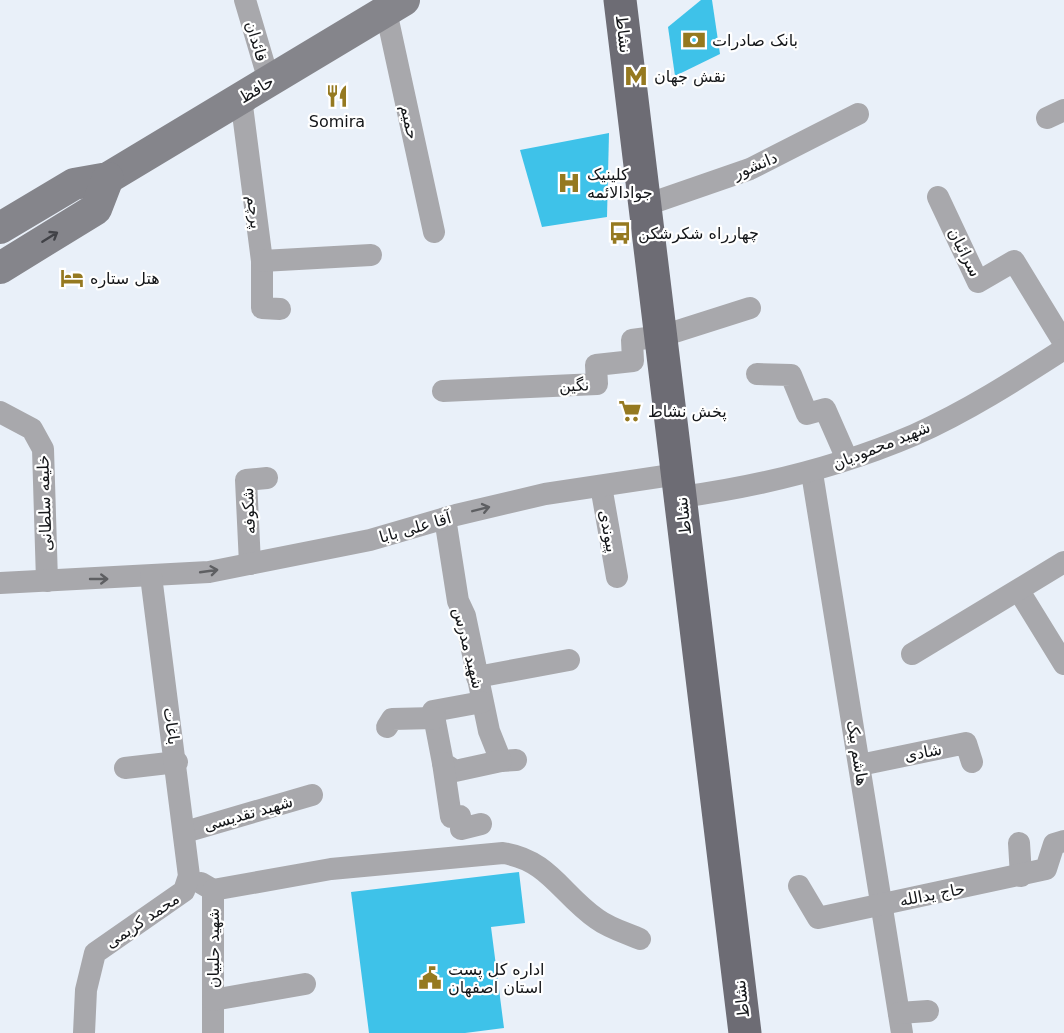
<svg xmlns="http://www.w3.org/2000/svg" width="1064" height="1033" font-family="'DejaVu Sans',Cairo,sans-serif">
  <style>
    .building { fill: #3ec2e9 }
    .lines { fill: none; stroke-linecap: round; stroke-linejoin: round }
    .street { stroke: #a8a8ac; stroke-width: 22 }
    .secondary { stroke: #85858b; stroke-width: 32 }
    .primary { stroke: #6d6c74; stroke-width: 33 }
    .oneway { stroke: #414247 }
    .oneway2 { stroke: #5e5f62 }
    .labels { text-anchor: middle; stroke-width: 4.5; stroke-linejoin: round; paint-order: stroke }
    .street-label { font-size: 16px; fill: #141619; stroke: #fff }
    .poi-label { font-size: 16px; fill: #141619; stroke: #fff; text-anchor: start }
  </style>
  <rect width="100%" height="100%" fill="#e9f0f9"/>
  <!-- building -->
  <g class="building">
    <path d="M 701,0 L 712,0 L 720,54 L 675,76 L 668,27 Z"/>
    <path d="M 609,133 L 607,217 L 542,227 L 520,150 Z"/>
    <path d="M 519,872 L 525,923 L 491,927 L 504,1028 L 465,1033 L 369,1033 L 351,892 Z"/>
  </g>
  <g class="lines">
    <!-- street -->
    <g class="street">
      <path d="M 245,0 L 269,81"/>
      <path d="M 386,11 L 434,232"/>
      <path d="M 241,98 L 262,261 L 262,308 L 280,309"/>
      <path d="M 1047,118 L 1064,110"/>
      <path d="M 938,197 L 978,282 L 1014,261 L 1064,343"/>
      <path d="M 646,205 L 750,169 L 858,114"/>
      <path d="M 262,261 L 371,255"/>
      <path d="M 757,374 L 791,375 L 807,414 L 825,409 L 847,459"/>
      <path d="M 443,391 L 597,384 L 596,365 L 633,361 L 632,340 L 662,336 L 750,308"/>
      <path d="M 0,412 L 32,429 L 43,449 L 47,581"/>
      <path d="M 812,473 L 902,1033"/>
      <path d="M 601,486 L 617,577"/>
      <path d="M 681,497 C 761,486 839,467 914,435 C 966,412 1016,380 1064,349"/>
      <path d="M 445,518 L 458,601 L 465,616 L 489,731 L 501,761 L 516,760"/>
      <path d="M 250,564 L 246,480 L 267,478"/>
      <path d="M 0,583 L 209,572 L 370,540 L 456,515 L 545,494 L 678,474"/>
      <path d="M 1019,591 L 1064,664"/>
      <path d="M 912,654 L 1064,562"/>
      <path d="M 477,677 L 569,660"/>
      <path d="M 482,702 L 433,711 L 443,763 L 455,771 L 501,761"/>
      <path d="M 387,727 L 392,719 L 435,718"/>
      <path d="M 443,763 L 451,817 L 460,816 L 461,829 L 481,824"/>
      <path d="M 860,765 L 966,743 L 972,762"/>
      <path d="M 125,768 L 177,762"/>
      <path d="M 185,832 L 312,795"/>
      <path d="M 1019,843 L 1021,876"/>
      <path d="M 201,883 L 213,890 L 213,1033"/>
      <path d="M 799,886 L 818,918 L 1046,869 L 1054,844 L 1064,841"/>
      <path d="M 213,890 L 331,869 L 503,853 C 549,860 561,894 597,919 C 609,928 626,933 640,939"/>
      <path d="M 213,1000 L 305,984"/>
      <path d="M 899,1013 L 928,1011"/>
      <path d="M 84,1033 L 86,990 L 95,953 L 184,891 L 189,876 L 151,576"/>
    </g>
    <!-- secondary -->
    <g class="secondary">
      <path d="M 0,228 L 74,184 L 108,178 L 404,0"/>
      <path d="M 0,268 L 96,209 L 108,178"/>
    </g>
    <!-- primary -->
    <path class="primary" d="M 620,0 L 745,1033"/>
  </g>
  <!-- one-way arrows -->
  <defs><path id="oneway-shaft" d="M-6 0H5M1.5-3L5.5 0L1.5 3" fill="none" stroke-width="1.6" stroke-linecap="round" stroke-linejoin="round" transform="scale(1.5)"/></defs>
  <use class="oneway" href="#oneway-shaft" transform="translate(50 237) rotate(-32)"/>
  <g class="oneway2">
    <use href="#oneway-shaft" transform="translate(481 509) rotate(-14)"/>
    <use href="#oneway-shaft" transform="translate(209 571) rotate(-8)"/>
    <use href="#oneway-shaft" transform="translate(99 579)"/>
  </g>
  <!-- icons -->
  <defs>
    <g id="bank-bare" transform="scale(1.8)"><path d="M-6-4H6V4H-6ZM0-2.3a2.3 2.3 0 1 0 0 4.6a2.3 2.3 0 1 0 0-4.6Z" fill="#957920" stroke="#fff" stroke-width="2.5" paint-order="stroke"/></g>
    <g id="metro-bare" transform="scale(1.8)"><path d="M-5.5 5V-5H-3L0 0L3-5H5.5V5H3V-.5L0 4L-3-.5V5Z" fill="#957920" stroke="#fff" stroke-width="2.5" paint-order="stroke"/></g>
    <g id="restaurant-bare" transform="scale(1.8)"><path d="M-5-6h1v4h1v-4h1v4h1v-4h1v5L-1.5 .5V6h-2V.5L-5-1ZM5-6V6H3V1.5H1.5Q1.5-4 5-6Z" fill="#957920" stroke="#fff" stroke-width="2.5" paint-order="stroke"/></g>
    <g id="hospital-bare" transform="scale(1.8)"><path d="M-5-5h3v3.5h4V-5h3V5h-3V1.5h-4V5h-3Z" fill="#957920" stroke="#fff" stroke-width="2.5" paint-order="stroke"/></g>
    <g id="bus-bare" transform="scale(1.8)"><path d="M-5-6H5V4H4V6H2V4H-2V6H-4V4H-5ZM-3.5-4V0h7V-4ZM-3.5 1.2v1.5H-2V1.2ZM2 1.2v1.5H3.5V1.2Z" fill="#957920" stroke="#fff" stroke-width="2.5" paint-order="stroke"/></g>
    <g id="hotel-bare" transform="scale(1.8)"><path d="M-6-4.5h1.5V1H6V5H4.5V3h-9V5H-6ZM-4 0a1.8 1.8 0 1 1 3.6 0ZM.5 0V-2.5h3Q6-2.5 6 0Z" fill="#957920" stroke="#fff" stroke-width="2.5" paint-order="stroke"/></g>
    <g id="supermarket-bare" transform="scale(1.8)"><path d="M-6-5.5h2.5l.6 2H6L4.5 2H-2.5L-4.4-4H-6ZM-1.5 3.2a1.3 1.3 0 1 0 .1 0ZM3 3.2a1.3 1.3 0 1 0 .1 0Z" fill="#957920" stroke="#fff" stroke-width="2.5" paint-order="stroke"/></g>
    <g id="civic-bare" transform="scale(1.8)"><path d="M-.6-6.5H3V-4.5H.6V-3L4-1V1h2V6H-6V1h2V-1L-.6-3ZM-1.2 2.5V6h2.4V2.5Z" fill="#957920" stroke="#fff" stroke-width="2.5" paint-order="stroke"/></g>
  </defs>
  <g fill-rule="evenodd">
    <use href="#bank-bare" x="694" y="40"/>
    <use href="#metro-bare" x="636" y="76"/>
    <use href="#restaurant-bare" x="337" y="96"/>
    <use href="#hospital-bare" x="569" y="183"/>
    <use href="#bus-bare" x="620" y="233"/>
    <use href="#hotel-bare" x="72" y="278"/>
    <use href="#supermarket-bare" x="630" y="411"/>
    <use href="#civic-bare" x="430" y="978"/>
  </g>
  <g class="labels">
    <!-- street labels -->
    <g class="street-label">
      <text transform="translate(624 34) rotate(83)" y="6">نشاط</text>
      <text transform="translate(257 41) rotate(73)" y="6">قائدان</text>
      <text transform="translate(256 89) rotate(-31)" y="6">حافظ</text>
      <text transform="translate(410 122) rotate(78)" y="6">حمیم</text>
      <text transform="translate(755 165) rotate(-23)" y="6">دانشور</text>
      <text transform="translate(255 212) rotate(83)" y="6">پرچم</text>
      <text transform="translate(965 252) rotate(63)" y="6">سرائیان</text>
      <text transform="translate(574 385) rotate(-3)" y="6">نگین</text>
      <text transform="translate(881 445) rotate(-22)" y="6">شهید محمودیان</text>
      <text transform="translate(44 503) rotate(-92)" y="6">خلیفه سلطانی</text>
      <text transform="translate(248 511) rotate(-93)" y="6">شکوفه</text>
      <text transform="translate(683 516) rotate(-97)" y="6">نشاط</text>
      <text transform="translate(415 527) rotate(-16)" y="6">آقا علی بابا</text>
      <text transform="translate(609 531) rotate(80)" y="6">پیوندی</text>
      <text transform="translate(469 648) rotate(76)" y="6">شهید مدرس</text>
      <text transform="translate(172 726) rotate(82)" y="6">باغات</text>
      <text transform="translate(923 752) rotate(-11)" y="6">شادی</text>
      <text transform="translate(858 753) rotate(81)" y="6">هاشم بیک</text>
      <text transform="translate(248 813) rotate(-16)" y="6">شهید تقدیسی</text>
      <text transform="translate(932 894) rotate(-11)" y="6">حاج یدالله</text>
      <text transform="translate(142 920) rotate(-34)" y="6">محمد کریمی</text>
      <text transform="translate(213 948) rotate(-90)" y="6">شهید حلبیان</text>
      <text transform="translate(741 999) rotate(-97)" y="6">نشاط</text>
    </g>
    <!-- poi labels -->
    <g class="poi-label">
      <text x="712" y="46">بانک صادرات</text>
      <text x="654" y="82">نقش جهان</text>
      <text x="337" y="127" text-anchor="middle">Somira</text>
      <text x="587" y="180">کلینیک<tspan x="587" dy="18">جوادالائمه</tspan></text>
      <text x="638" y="239">چهارراه شکرشکن</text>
      <text x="90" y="284">هتل ستاره</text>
      <text x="648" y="417">پخش نشاط</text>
      <text x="448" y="975">اداره کل پست<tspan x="448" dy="18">استان اصفهان</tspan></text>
    </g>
  </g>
</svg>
